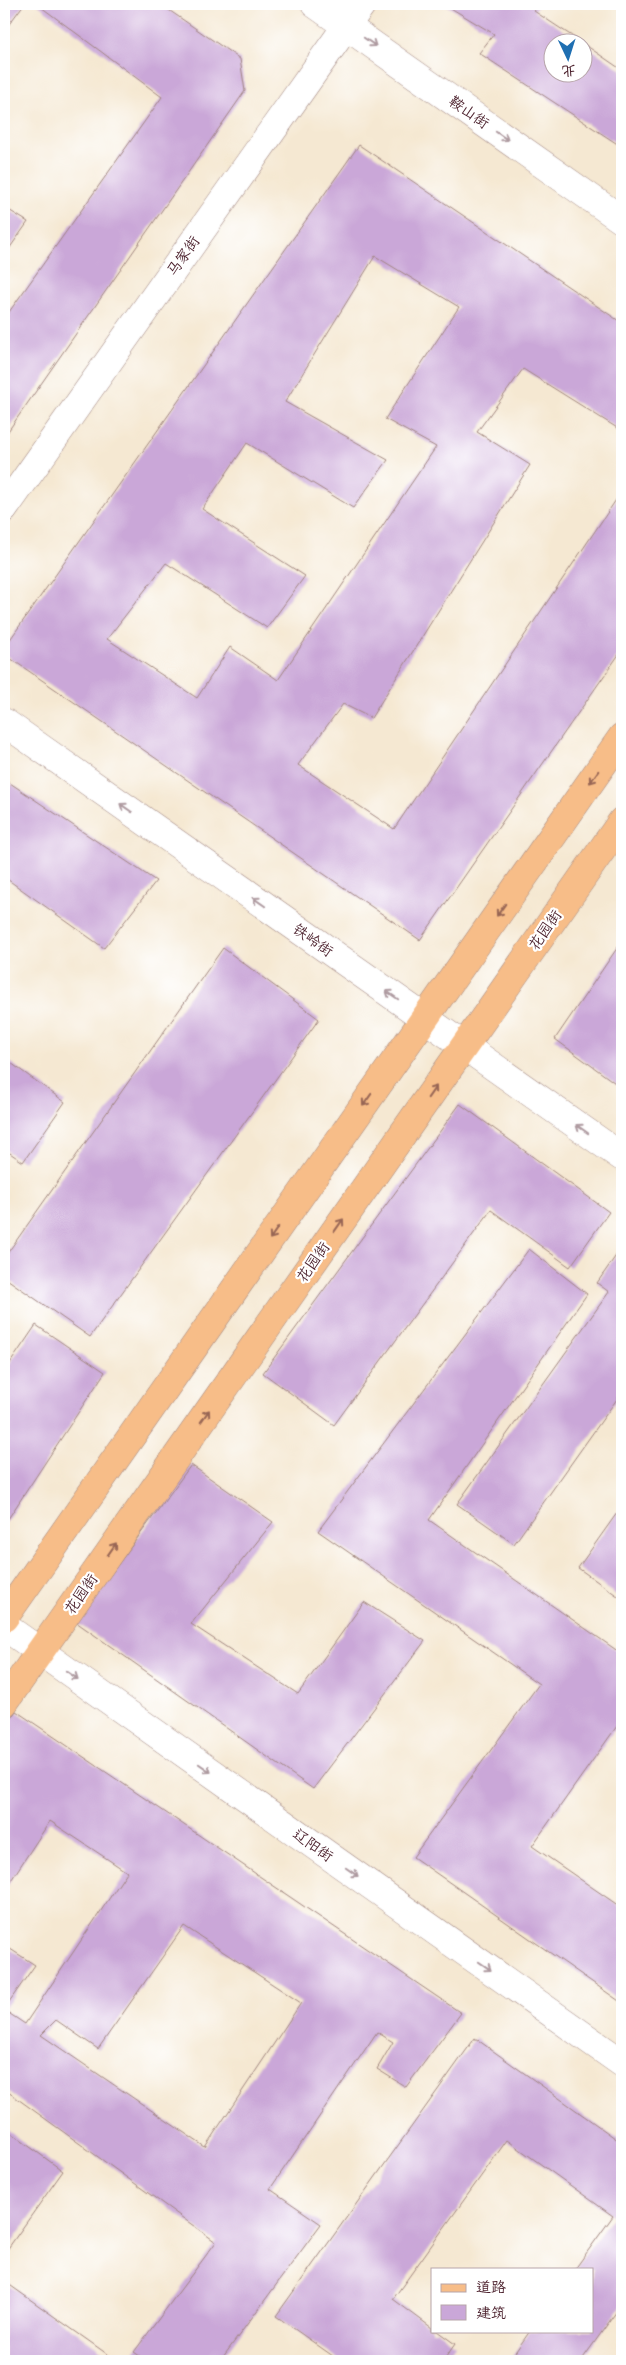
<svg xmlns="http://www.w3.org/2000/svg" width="626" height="2365" font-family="Sriracha,'LXGW WenKai TC',sans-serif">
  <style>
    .building { fill: #caa7d8; fill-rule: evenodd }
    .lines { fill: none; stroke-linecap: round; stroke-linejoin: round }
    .minor-casing { stroke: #a0847e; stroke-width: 29 }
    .major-casing { stroke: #a0847e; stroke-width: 29 }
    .minor { stroke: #fff; stroke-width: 28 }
    .major { stroke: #f7bd88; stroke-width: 28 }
    .oneway { stroke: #ae9aa0 }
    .oneway2 { stroke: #986655 }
    .labels { text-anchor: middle; stroke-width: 4.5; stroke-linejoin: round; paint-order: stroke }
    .street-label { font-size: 15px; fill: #4a1f2b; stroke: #fff }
  </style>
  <rect width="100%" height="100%" fill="#fff"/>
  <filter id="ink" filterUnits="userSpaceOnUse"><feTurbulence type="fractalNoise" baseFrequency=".02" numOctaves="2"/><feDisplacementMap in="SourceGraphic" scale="10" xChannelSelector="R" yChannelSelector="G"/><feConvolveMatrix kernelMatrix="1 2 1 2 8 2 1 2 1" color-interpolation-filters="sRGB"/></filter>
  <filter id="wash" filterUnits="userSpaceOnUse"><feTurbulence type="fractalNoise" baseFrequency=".0096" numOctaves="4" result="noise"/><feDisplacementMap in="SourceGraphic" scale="20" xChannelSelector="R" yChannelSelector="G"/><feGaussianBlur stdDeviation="1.12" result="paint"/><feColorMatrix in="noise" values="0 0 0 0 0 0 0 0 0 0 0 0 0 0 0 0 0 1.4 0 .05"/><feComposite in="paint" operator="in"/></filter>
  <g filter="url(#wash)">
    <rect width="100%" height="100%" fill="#f5e8d2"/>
    <g id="blocks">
      <!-- building -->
      <g class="building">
        <path d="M 4,4 L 24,4 L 4,31 Z"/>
        <path d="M 37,4 L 160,4 L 240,59 L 245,91 L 4,437 L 4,319 L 162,97 Z"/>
        <path d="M 444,4 L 539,4 L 534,11 L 581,42 L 554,42 L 554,72 L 584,72 L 584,44 L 622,70 L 622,147 L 479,53 L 494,34 Z"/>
        <path d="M 359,145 L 622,323 L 622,431 L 523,369 L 477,432 L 530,465 L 371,718 L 343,704 L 298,765 L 394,829 L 622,491 L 622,650 L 420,940 L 4,654 L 4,648 ZM 375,256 L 459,307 L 385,419 L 436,447 L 278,680 L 230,647 L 197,698 L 107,639 L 166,563 L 267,628 L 305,576 L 202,509 L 247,443 L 353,508 L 388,460 L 285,402 Z"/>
        <path d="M 4,207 L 28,222 L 4,256 Z"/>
        <path d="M 4,779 L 156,881 L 104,948 L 4,877 Z"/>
        <path d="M 622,941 L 622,1088 L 555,1039 Z"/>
        <path d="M 223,948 L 319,1019 L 90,1337 L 4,1277 L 4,1258 Z"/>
        <path d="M 4,1058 L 65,1102 L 23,1162 L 4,1149 Z"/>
        <path d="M 460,1104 L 609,1212 L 570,1267 L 491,1210 L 334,1425 L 263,1373 Z"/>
        <path d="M 622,1247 L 622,1392 L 514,1544 L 457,1504 L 609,1292 L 597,1283 Z"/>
        <path d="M 529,1249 L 587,1294 L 429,1520 L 622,1654 L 622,1719 L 532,1846 L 622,1908 L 622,2003 L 413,1857 L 539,1684 L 318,1531 Z"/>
        <path d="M 36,1325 L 105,1372 L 4,1525 L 4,1372 Z"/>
        <path d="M 191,1465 L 273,1522 L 191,1624 L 298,1694 L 364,1602 L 425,1641 L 313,1789 L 76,1622 Z"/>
        <path d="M 617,1513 L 622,1517 L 622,1599 L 578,1568 Z"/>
        <path d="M 16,1711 L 461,2013 L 406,2087 L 377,2069 L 393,2042 L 377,2032 L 270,2189 L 321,2224 L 220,2361 L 147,2361 L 134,2352 L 216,2242 L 4,2089 L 4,2010 L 25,2024 L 127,1872 L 50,1821 L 4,1891 L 4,1728 ZM 184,1926 L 301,2003 L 205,2147 L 41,2035 L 56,2020 L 98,2049 Z"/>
        <path d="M 4,1945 L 35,1965 L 4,2009 Z"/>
        <path d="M 475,2038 L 622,2143 L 622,2304 L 581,2361 L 509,2361 L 530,2331 L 592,2331 L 592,2269 L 575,2269 L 613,2216 L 507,2140 L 393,2299 L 432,2328 L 432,2331 L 437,2331 L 455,2344 L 443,2361 L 340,2361 L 276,2316 Z"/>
        <path d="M 4,2128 L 63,2171 L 4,2254 Z"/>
        <path d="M 4,2281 L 117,2361 L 4,2361 Z"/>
      </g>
    </g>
  </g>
  <g filter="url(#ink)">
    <use href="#blocks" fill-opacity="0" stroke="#a0847e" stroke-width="1"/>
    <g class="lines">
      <!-- minor casing -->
      <g class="minor-casing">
        <g id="minor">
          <path d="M 315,4 L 622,220"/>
          <path d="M 4,509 L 362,4"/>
          <path d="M 4,722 L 622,1157"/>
          <path d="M 4,1626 L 622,2063"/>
        </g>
      </g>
      <!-- major casing -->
      <g class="major-casing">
        <g id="major">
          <path d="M 4,1618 L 622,737"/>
          <path d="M 4,1703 L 622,821"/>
        </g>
      </g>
      <!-- minor -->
      <use href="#minor" class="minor"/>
      <!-- major -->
      <use href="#major" class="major"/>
    </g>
    <!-- one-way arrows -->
    <defs><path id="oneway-shaft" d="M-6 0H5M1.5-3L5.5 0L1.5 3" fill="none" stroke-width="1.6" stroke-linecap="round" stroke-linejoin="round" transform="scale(1.25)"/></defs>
    <g class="oneway">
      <use href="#oneway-shaft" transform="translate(370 42) rotate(35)"/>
      <use href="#oneway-shaft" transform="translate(502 136) rotate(35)"/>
      <use href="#oneway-shaft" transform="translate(126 808) rotate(-145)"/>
      <use href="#oneway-shaft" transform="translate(259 902) rotate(-145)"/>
      <use href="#oneway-shaft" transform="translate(392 995) rotate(-145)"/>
      <use href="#oneway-shaft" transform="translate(582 1129) rotate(-145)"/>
      <use href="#oneway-shaft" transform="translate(72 1675) rotate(35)"/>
      <use href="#oneway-shaft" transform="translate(205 1768) rotate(35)"/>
      <use href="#oneway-shaft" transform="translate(352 1872) rotate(35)"/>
      <use href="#oneway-shaft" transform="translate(485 1966) rotate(35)"/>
    </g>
    <g class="oneway2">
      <use href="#oneway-shaft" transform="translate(594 777) rotate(125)"/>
      <use href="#oneway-shaft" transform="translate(501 910) rotate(125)"/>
      <use href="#oneway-shaft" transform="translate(432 1092) rotate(-55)"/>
      <use href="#oneway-shaft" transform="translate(367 1100) rotate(125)"/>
      <use href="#oneway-shaft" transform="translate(339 1225) rotate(-55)"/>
      <use href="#oneway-shaft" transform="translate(274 1233) rotate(125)"/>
      <use href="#oneway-shaft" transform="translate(205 1416) rotate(-55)"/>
      <use href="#oneway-shaft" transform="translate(112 1549) rotate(-55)"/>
    </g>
  </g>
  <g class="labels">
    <!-- street labels -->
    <g class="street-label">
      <text transform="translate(469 112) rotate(35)" y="5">鞍山街</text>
      <text transform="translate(183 256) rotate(-55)" y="5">马家街</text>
      <text transform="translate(545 930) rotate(-55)" y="5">花园街</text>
      <text transform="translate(313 940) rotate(35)" y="5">铁岭街</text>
      <text transform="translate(313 1262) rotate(-55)" y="5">花园街</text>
      <text transform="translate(81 1594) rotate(-55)" y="5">花园街</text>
      <text transform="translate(313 1845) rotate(35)" y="5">辽阳街</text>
    </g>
  </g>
  <!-- margin -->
  <rect width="626" height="2365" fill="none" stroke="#fff" stroke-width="20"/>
  <!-- legend -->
  <rect x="431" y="2268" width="162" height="65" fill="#ffffff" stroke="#b7a5aa"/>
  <rect x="441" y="2284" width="25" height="8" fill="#f7bd88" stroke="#b7a5aa"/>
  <text x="476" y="2292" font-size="15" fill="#4a1f2b">道路</text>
  <rect x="441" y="2305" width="25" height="15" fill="#caa7d8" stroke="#b7a5aa"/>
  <text x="476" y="2318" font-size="15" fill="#4a1f2b">建筑</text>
  <!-- north arrow -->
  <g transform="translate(568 58) rotate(176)"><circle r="24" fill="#ffffff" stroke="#b7a5aa"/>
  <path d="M0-4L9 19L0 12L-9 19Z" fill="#1f6fb2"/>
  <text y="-8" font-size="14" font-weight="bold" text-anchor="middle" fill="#4a1f2b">北</text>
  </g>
</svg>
